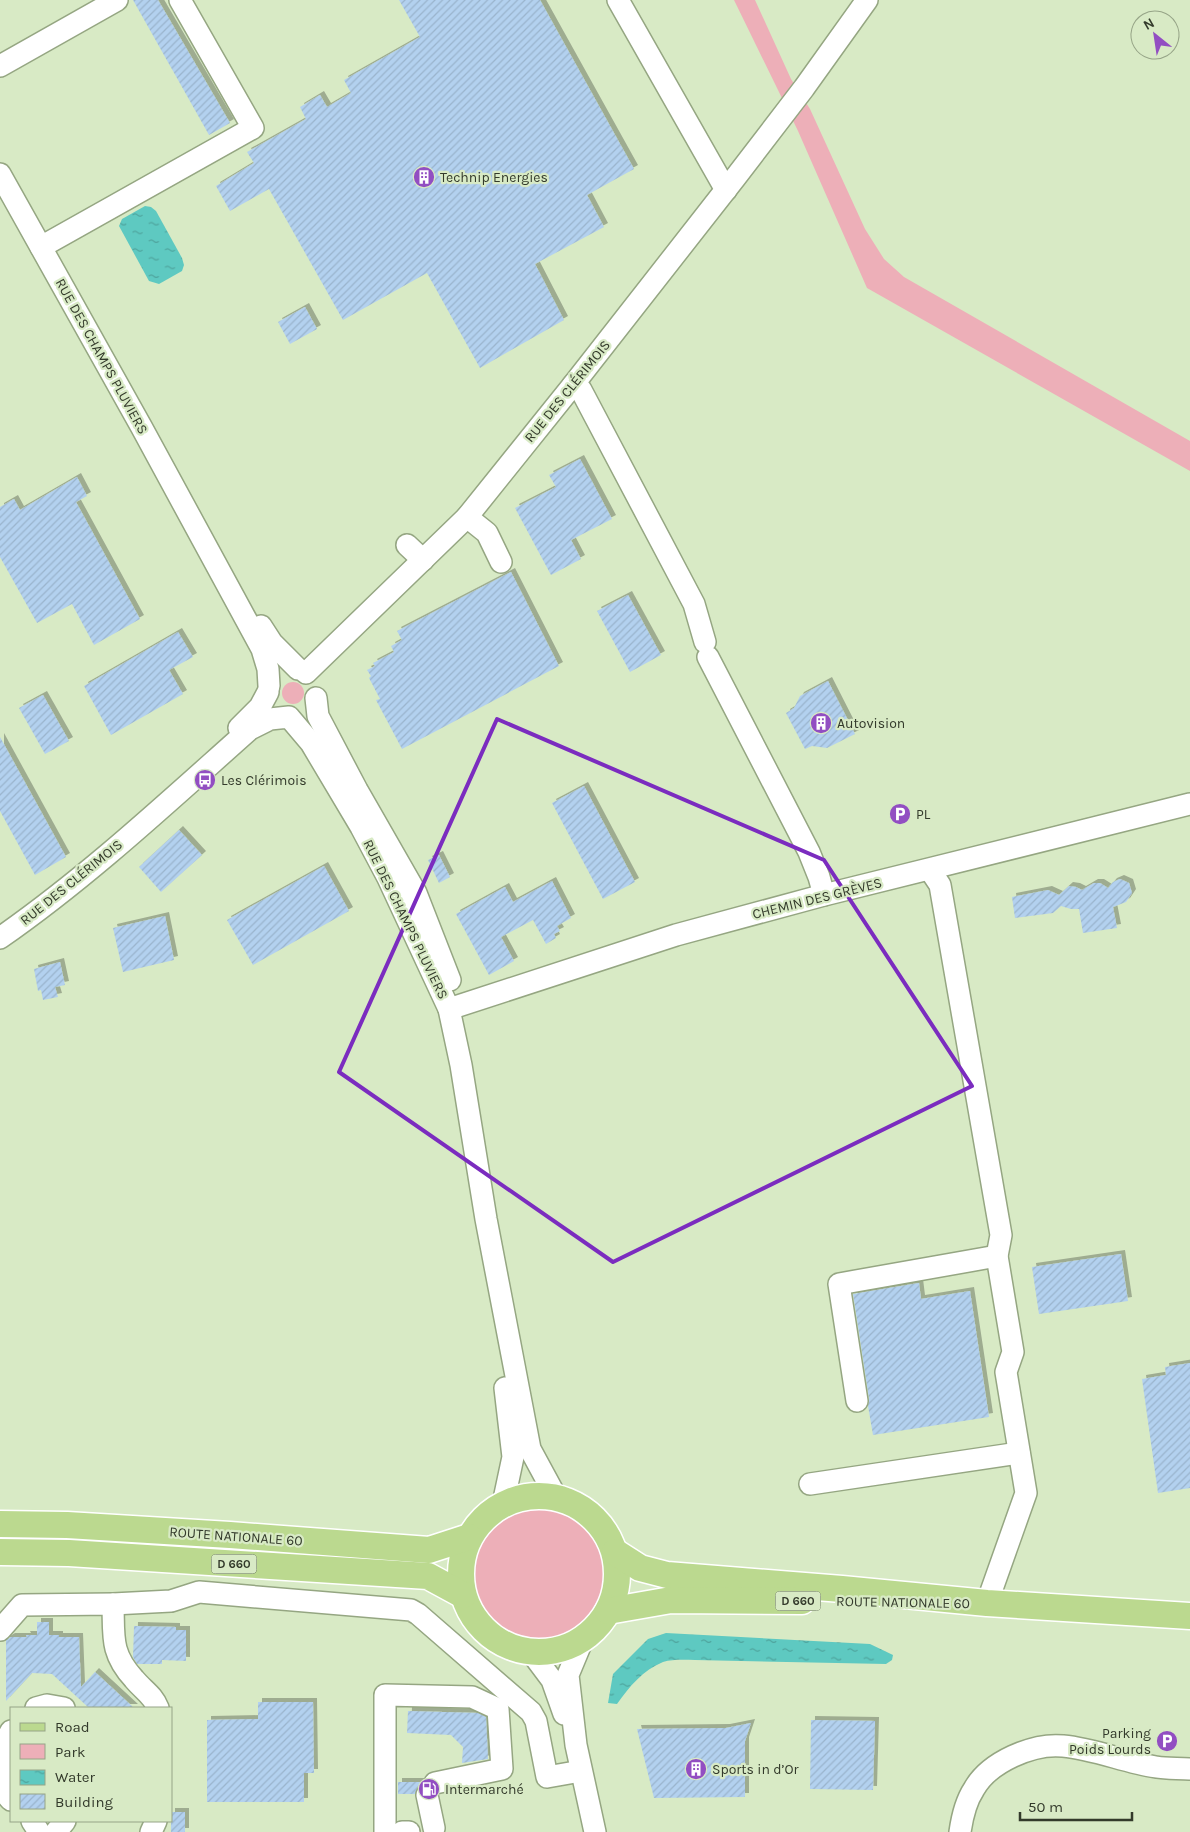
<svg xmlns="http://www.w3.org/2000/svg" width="1190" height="1832" font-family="Karla,sans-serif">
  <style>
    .green { fill: #edafb8 }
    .water { fill: url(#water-ripples) }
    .building { fill: url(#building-hatch); filter: url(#shadow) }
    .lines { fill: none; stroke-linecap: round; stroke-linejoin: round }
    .minor-casing { stroke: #95a682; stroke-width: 24 }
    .major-casing { stroke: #fff; stroke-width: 29 }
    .minor { stroke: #fff; stroke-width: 21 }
    .major { stroke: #bbd98f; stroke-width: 26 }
    .marked { fill: none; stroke: #7b2cbf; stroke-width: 4; stroke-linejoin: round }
    .labels { text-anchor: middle; stroke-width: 4.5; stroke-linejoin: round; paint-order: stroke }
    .shield { fill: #d8eac5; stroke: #646f59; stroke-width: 1 }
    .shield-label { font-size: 12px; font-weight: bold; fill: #333a2b }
    .poi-label { font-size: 14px; fill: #333a2b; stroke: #d8eac5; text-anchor: start }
    .street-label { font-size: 14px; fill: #333a2b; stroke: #d8eac5 }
  </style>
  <defs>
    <pattern id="water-ripples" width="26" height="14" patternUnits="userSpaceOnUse" patternTransform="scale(1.25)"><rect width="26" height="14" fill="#5ec9c1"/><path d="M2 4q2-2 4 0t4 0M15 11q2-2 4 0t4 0" fill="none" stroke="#4ea49d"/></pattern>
    <pattern id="building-hatch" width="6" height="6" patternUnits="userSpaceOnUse" patternTransform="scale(1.25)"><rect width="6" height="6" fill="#b3d1ef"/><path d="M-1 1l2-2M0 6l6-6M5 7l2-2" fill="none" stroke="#9ab4cd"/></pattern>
    <filter id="shadow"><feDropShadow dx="4" dy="-4" stdDeviation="0" flood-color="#0004"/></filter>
  </defs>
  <rect width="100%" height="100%" fill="#d8eac5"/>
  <!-- green -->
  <g class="green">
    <path d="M 734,0 L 755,0 L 791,79 L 810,109 L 865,229 L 884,259 L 904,277 L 1190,441 L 1190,471 L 867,288 L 798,131 Z"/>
    <circle cx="293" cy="693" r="11"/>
    <circle cx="539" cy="1573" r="68"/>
  </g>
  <!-- water -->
  <g class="water">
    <path d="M 145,206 L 151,207 L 156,211 L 182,258 L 184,265 L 182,271 L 159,284 L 149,281 L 119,226 L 122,219 Z"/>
    <path d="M 666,1633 L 870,1644 L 893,1655 L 892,1660 L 886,1664 L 695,1660 C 685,1660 673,1659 663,1662 C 643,1670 629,1687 617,1704 L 608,1703 L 613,1674 L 648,1639 Z"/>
  </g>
  <!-- building -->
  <g class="building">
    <path d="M 133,0 L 158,0 L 230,123 L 209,135 Z"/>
    <path d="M 399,0 L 540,0 L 634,169 L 587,195 L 604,227 L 535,264 L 564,320 L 480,368 L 427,273 L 343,320 L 269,189 L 230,211 L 216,186 L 254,163 L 247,152 L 306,119 L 300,107 L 320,95 L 327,107 L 351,93 L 344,80 L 420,37 Z"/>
    <path d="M 305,307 L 317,329 L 290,344 L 278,322 Z"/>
    <path d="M 580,459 L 612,519 L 571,540 L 581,559 L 551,575 L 515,508 L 556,487 L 549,475 Z"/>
    <path d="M 77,477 L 87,496 L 76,502 L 140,619 L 94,645 L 72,604 L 37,623 L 0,557 L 0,507 L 14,499 L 20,510 Z"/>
    <path d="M 511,572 L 559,666 L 402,749 L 376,700 L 380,699 L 369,678 L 371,676 L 367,670 L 375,666 L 373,663 L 394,652 L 391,646 L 402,640 L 397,631 Z"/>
    <path d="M 628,595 L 661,655 L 630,672 L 597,611 Z"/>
    <path d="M 178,632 L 193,657 L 169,670 L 183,694 L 111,735 L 84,686 Z"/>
    <path d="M 828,681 L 855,734 L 827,748 L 812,746 L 805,749 L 786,713 L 794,708 L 800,696 Z"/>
    <path d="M 43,695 L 69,741 L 45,754 L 19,708 Z"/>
    <path d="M 0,737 L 66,857 L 35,875 L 0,811 Z"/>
    <path d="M 584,786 L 635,882 L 603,899 L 552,803 Z"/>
    <path d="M 179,830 L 202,855 L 161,892 L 139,867 Z"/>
    <path d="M 439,855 L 450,877 L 439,883 L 428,860 Z"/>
    <path d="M 324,866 L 349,911 L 253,965 L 227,920 Z"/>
    <path d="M 1120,879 L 1129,883 L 1132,893 L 1126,902 L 1113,907 L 1117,928 L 1083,933 L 1079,909 L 1071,909 L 1061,906 L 1053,913 L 1015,918 L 1012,897 L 1048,890 L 1059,895 L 1069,886 L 1076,887 L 1082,890 L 1094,883 L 1100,883 L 1108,888 L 1113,882 Z"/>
    <path d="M 552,881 L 571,918 L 557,926 L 560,931 L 554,934 L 556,938 L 546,944 L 533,920 L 501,937 L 514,961 L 489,975 L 456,914 L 505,887 L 513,902 Z"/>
    <path d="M 165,916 L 174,960 L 123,972 L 113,928 Z"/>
    <path d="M 60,962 L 65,985 L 55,987 L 58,997 L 43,1000 L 41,990 L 38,991 L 34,969 Z"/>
    <path d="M 1121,1254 L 1128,1301 L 1039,1314 L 1032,1267 Z"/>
    <path d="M 919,1283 L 921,1299 L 970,1291 L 989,1417 L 873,1435 L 868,1406 L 869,1399 L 853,1294 Z"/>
    <path d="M 1190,1363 L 1190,1488 L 1158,1493 L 1142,1379 L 1166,1375 L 1165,1367 Z"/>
    <path d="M 37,1622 L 49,1622 L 49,1635 L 59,1635 L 59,1637 L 79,1637 L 81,1687 L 95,1672 L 134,1708 L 89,1708 L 52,1674 L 32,1673 L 6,1701 L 6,1640 L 11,1637 L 27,1637 L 26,1635 L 37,1635 Z"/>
    <path d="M 134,1626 L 176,1627 L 176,1630 L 186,1630 L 186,1661 L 162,1660 L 162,1664 L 137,1664 L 133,1657 Z"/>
    <path d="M 258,1702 L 313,1702 L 314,1773 L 304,1773 L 304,1802 L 207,1802 L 207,1720 L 258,1719 Z"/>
    <path d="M 408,1711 L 478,1713 L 486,1717 L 488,1759 L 462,1763 L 463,1747 L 451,1735 L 407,1733 Z"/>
    <path d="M 811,1720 L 875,1721 L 873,1790 L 810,1789 Z"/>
    <path d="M 751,1723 L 745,1741 L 745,1797 L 654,1798 L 637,1729 L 726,1728 Z"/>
    <path d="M 398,1782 L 423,1782 L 418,1786 L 415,1794 L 398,1794 Z"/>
    <rect x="171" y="1812" width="14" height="20"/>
  </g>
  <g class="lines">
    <!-- minor casing -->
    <g class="minor-casing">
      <g id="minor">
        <path d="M 618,0 L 726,190"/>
        <path d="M 0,66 L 117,0"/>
        <path d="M 0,174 L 142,428 L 262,649 L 268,669 L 269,686"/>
        <path d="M 41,247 L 253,128 L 180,0"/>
        <path d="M 573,385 L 581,390 L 694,604 L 705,642"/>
        <path d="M 467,517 L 487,533 L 501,562"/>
        <path d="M 407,545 L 423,560"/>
        <path d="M 261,626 L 272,643 L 298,669"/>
        <path d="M 708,657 L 809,852 L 819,877 L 824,895"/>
        <path d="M 306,673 L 467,517 L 573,385 L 735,178 L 804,88 L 867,0"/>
        <path d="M 316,698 L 318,716 L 357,790 L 416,893 L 450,980"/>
        <path d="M 239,728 L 260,707 L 268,692"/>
        <path d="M 930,870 L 940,885 L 1001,1235 L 997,1256 L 1013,1352 L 1006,1372 L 1026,1493 L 987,1603"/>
        <path d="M 0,938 C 89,876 169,801 250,729 L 270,719 L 289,717 L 311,743 L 361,827 L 388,878 L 449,1009 L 461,1065 L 486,1219 L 530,1449 L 556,1497"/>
        <path d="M 449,1009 L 676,935 L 824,895 L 1190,804"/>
        <path d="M 857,1401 L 839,1284 L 997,1256"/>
        <path d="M 810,1484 L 1019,1453"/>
        <path d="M 503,1504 L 513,1457 L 505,1388"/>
        <path d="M 113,1604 L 171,1601 L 199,1592 L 411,1610 L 418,1614 L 531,1712 L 536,1721 L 547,1777 L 581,1771"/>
        <path d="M 0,1630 L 22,1605 L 113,1604 C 114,1636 110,1653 134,1679 C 143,1690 153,1695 158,1708"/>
        <path d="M 583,1639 L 568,1675 L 576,1745 L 595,1832"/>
        <path d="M 531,1652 L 552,1680 L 564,1714"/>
        <path d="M 36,1708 L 47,1705 L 64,1708"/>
        <path d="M 11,1731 C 5,1740 0,1776 2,1787 C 4,1791 8,1797 11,1800"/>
        <path d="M 427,1795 L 434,1828"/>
        <path d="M 32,1821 L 39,1832"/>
        <path d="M 56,1832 L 65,1821"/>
        <path d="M 151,1832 L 156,1821"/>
        <path d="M 385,1832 L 385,1695 L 472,1697 L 498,1709 L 502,1769 L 435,1783"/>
        <path d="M 402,1832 L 409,1832"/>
        <path d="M 960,1832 C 962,1818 966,1801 974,1789 C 989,1762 1033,1743 1063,1746 C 1095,1749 1124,1762 1156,1767 C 1167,1769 1179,1768 1190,1769"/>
      </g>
    </g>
    <!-- major casing -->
    <g class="major-casing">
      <g id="major">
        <circle cx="539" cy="1574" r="78"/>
        <path d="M 0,1524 L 67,1525 L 230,1535 L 429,1550 L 469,1537"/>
        <path d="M 0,1552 L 69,1553 L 428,1576 L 463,1595"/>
        <path d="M 615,1552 L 640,1568 L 667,1575 L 842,1589 L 987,1603 L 1190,1616"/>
        <path d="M 608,1611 L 671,1600 L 802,1601"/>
      </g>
    </g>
    <!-- minor -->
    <use href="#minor" class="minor"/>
    <!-- major -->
    <use href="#major" class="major"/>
  </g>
  <!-- marked area -->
  <path class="marked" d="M 497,719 L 824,860 L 972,1086 L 613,1262 L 339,1072 Z"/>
  <!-- icons -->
  <defs>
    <g id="building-disc" transform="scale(1.125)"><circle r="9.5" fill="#924ec2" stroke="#d8eac5"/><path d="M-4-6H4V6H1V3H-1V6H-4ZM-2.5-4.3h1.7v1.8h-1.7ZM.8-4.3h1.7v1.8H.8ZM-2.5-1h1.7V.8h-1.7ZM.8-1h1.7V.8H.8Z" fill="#fff"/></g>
    <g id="bus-disc" transform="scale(1.125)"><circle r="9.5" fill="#924ec2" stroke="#d8eac5"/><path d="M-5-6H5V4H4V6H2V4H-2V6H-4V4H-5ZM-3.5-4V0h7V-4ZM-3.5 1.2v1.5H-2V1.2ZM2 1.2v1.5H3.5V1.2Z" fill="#fff"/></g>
    <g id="parking-disc" transform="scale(1.125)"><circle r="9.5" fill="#924ec2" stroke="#d8eac5"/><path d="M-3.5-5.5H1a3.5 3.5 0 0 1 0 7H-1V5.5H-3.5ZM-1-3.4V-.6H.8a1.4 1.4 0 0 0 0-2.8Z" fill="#fff"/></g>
    <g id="fuel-disc" transform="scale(1.125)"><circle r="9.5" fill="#924ec2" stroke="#d8eac5"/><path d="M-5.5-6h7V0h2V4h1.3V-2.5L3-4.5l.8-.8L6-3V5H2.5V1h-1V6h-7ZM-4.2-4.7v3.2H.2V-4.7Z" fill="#fff"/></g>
  </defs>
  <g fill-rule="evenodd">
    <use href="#building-disc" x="424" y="177"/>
    <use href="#building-disc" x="821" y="723"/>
    <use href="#bus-disc" x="205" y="780"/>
    <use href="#parking-disc" x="900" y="814"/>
    <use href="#parking-disc" x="1167" y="1741"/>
    <use href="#building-disc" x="696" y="1769"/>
    <use href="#fuel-disc" x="429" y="1789"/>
  </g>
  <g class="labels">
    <!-- shield labels -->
    <g class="shield">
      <rect x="211.5" y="1554.5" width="45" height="19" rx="4"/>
      <rect x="775.5" y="1591.5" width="45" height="19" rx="4"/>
    </g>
    <g class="shield-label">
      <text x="234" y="1568">D 660</text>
      <text x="798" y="1605">D 660</text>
    </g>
    <!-- poi labels -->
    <g class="poi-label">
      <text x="440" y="182">Technip Energies</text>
      <text x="837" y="728">Autovision</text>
      <text x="221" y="785">Les Clérimois</text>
      <text x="916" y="819">PL</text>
      <text x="1151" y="1738" text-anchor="end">Parking<tspan x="1151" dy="16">Poids Lourds</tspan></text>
      <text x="712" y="1774">Sports in d’Or</text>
      <text x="445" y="1794">Intermarché</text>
    </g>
    <!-- street labels -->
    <g class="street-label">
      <text transform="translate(102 356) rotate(61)" y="5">RUE DES CHAMPS PLUVIERS</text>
      <text transform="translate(567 391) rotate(-51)" y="5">RUE DES CLÉRIMOIS</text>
      <text transform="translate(71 882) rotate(-39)" y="5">RUE DES CLÉRIMOIS</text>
      <text transform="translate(817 898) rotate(-14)" y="5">CHEMIN DES GRÈVES</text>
      <text transform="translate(406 919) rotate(64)" y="5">RUE DES CHAMPS PLUVIERS</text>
      <text transform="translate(236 1536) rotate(4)" y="5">ROUTE NATIONALE 60</text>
      <text transform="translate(903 1602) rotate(1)" y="5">ROUTE NATIONALE 60</text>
    </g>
  </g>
  <!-- legend -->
  <rect x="10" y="1707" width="162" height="115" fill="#d8eac5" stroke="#96a487"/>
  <rect x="20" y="1723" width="25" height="8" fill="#bbd98f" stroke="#96a487"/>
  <text x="55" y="1732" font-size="15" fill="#333a2b">Road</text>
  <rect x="20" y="1744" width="25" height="15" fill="#edafb8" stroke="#96a487"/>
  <text x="55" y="1757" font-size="15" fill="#333a2b">Park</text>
  <rect x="20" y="1770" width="25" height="15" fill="url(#water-ripples)" stroke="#96a487"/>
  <text x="55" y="1782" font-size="15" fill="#333a2b">Water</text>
  <rect x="20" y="1794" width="25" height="15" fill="url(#building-hatch)" stroke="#96a487"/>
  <text x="55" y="1807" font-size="15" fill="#333a2b">Building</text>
  <!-- north arrow -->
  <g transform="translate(1155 35) rotate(330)"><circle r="24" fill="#d8eac5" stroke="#96a487"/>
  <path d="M0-4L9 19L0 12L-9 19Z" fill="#924ec2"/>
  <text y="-8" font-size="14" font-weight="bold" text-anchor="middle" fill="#333a2b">N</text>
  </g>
  <!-- scale -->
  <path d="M1020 1812v8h112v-8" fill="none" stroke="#333a2b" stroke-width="2.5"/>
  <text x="1028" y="1812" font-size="15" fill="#333a2b" stroke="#d8eac5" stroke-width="4" paint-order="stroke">50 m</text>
</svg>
